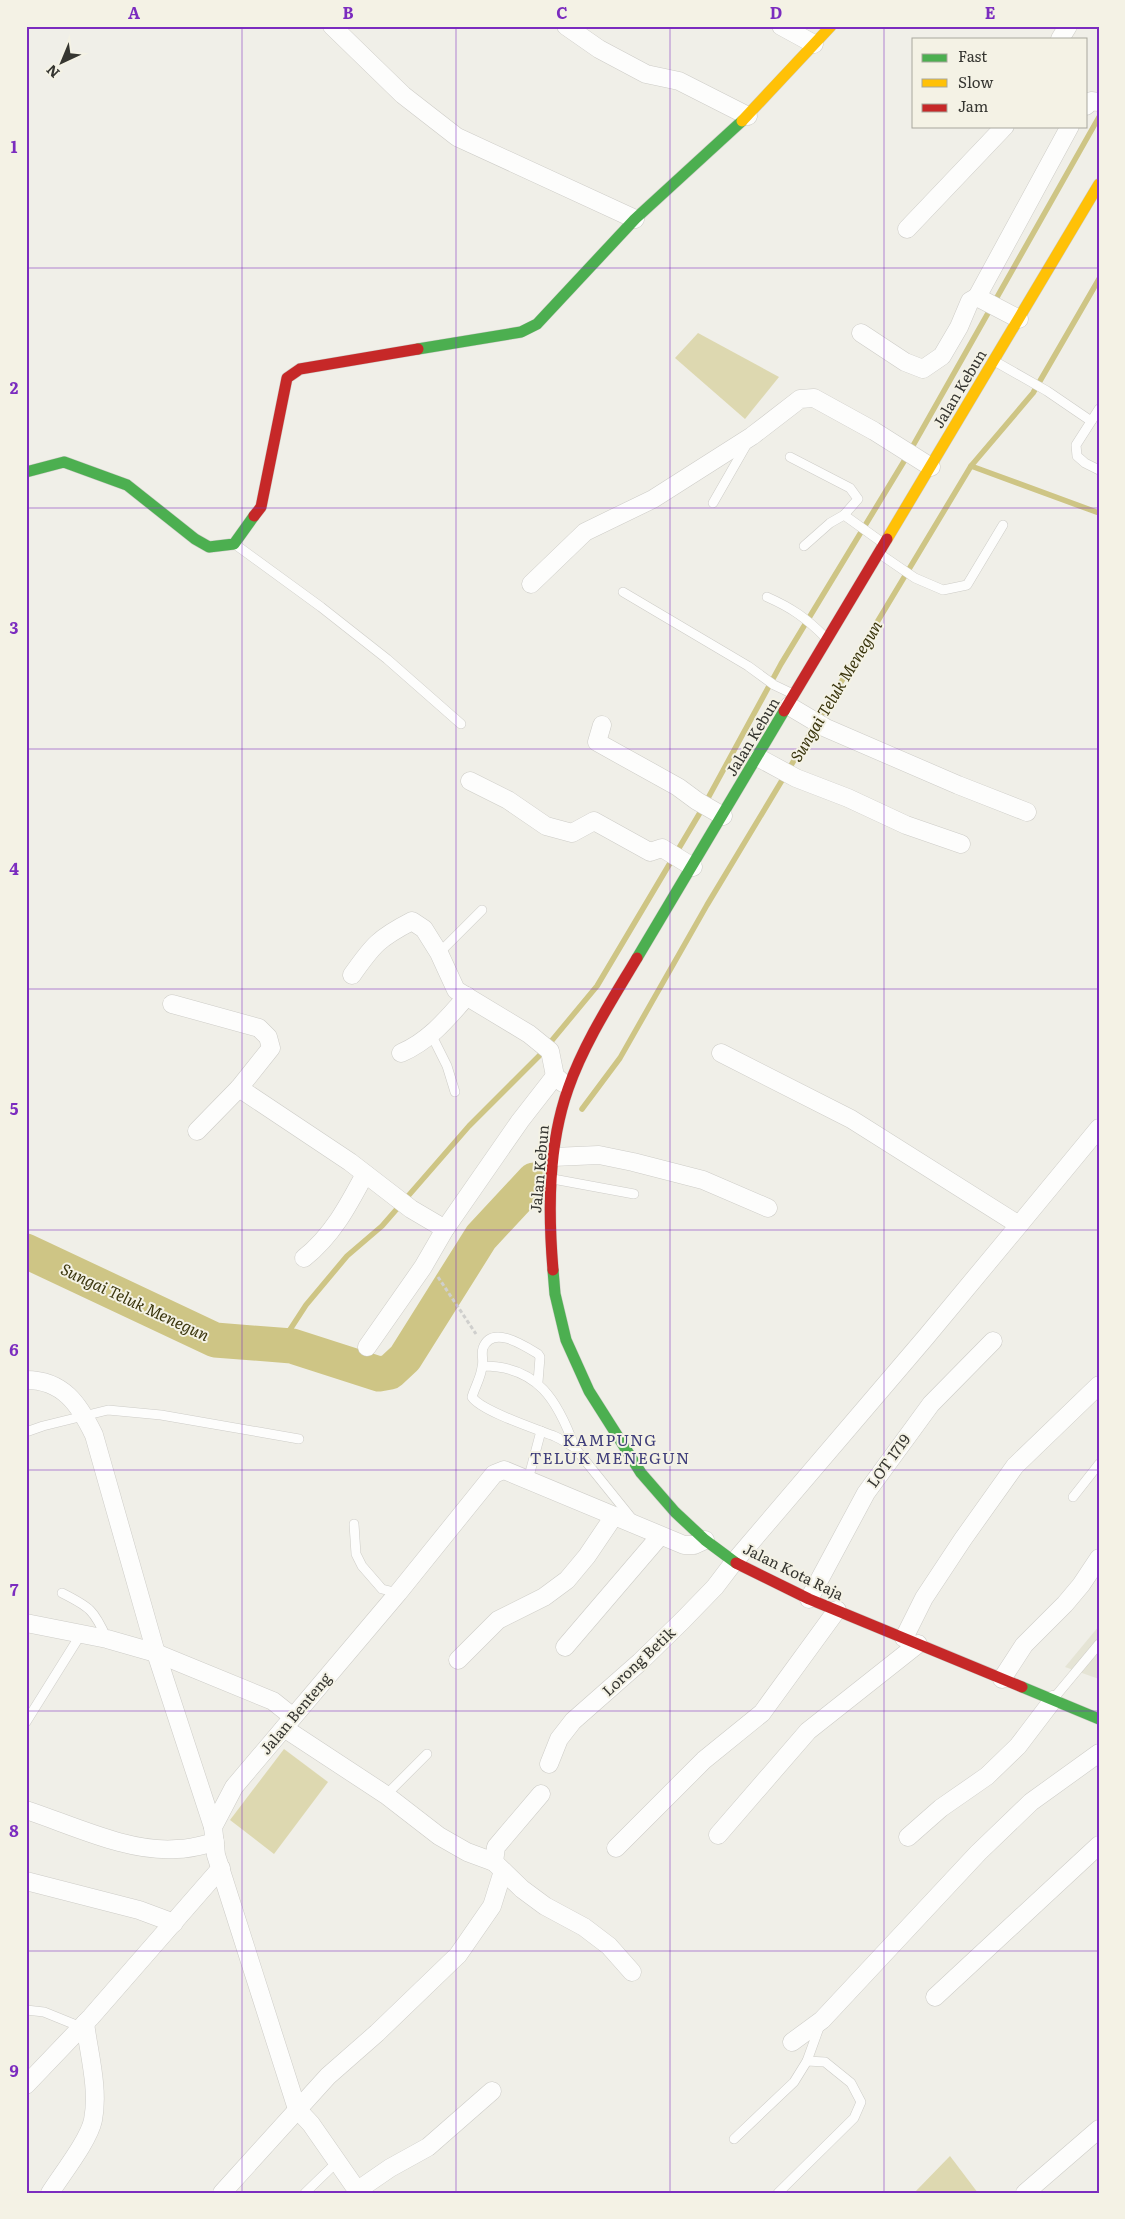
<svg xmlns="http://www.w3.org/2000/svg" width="1125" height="2219" font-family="Literata,serif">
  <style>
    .built { fill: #e5e4d5 }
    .green { fill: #ddd8b0 }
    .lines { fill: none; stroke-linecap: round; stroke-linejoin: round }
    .stream { stroke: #cec585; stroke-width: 5.5 }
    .river { stroke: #cec585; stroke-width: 35 }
    .lane-casing { stroke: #cdccc7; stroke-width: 10 }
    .street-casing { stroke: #cdccc7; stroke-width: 19 }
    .fast-casing { stroke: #cdccc7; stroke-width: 12 }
    .slow-casing { stroke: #cdccc7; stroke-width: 12 }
    .jam-casing { stroke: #cdccc7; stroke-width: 12 }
    .path { stroke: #cfcfcd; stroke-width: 3; stroke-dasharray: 4 2.5; stroke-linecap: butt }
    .lane { stroke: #fdfdfc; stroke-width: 9 }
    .street { stroke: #fdfdfc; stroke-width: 18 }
    .fast { stroke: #4caf50; stroke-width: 11 }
    .slow { stroke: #ffc107; stroke-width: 11 }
    .jam { stroke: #c62828; stroke-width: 11 }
    .grid { fill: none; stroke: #7b2cbf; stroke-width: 1; stroke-opacity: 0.55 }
    .labels { text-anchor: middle; stroke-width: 4; stroke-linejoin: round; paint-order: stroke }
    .street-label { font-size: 15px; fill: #363631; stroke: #f4f2e5 }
    .water-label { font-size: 16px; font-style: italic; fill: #3a350d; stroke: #f4f2e5 }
    .neighbourhood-label { font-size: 16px; letter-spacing: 1px; fill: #3f3e7b; stroke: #f4f2e5 }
    .neatline { fill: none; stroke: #7b2cbf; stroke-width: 2 }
    .grid-label { font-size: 16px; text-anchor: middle; font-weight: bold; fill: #7b2cbf }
  </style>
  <rect width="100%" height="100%" fill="#f0efe8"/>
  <!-- built -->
  <path class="built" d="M 1099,1626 L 1099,1679 L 1065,1667 Z"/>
  <!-- green -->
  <g class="green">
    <path d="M 698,333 L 779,377 L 745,419 L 675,358 Z"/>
    <path d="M 284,1749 L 328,1782 L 274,1854 L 230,1820 Z"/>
    <path d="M 950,2156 L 978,2193 L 914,2193 Z"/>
  </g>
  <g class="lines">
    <!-- stream -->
    <g class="stream">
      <path d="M 971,466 L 1099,513"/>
      <path d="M 582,1109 L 620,1058 L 707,905 L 971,466 L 1033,393 L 1099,279"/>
      <path d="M 280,1345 L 306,1305 L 347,1256 L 382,1226 L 469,1126 L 539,1056 L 597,986 L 701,811 L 781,664 L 906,458 L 1099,117"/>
    </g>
    <!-- river -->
    <path class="river" d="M 26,1251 L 215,1340 L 292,1346 L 379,1374 L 390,1372 L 405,1358 L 481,1237 L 534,1180"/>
    <!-- lane casing -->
    <g class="lane-casing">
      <g id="lane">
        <path d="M 996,362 L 1047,391 L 1091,421"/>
        <path d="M 1099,409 L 1076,445 L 1077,456 L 1085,463 L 1099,470"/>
        <path d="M 790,457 L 850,488 L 858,499 L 844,515"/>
        <path d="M 713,503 L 748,442"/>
        <path d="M 236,545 L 321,607 L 387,659 L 461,724"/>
        <path d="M 804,546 L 830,523 L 844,515 L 883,543"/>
        <path d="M 880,554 L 915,578 L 943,590 L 967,585 L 1003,525"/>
        <path d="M 623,592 L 748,666 L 774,685 L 793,694"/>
        <path d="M 767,597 C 792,608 806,618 825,637"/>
        <path d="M 439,953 L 482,910"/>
        <path d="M 431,1034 L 447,1066 L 455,1092"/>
        <path d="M 553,1179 L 634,1194"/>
        <path d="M 483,1366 C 538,1366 558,1401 575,1448 C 568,1444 561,1439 554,1436 C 536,1429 481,1411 472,1397 C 475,1387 481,1377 482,1367 C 484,1361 481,1354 483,1348 C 492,1324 525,1346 538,1354 L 540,1357 L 538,1382"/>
        <path d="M 26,1432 L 43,1426 L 108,1410 L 161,1415 L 299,1439"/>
        <path d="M 575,1448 L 633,1520"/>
        <path d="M 528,1480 L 541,1431"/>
        <path d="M 1073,1497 L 1099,1464"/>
        <path d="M 354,1524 L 356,1554 L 362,1566 L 382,1589 L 398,1593"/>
        <path d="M 62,1593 C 90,1607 94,1610 107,1639"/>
        <path d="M 1054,1698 L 1099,1644"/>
        <path d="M 26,1722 L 81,1634"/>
        <path d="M 386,1795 L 427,1754"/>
        <path d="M 26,2010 L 44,2012 L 81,2027"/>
        <path d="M 734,2139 L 794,2082 L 807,2061 L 820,2025"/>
        <path d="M 305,2193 L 337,2162"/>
        <path d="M 778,2193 L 854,2118 L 861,2102 L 851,2083 L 825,2062 L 807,2061"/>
      </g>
    </g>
    <!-- street casing -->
    <g class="street-casing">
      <g id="street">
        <path d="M 332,26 L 403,95 L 457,137 L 635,219"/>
        <path d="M 566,26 L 599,49 L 646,74 L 679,81 L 748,116"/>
        <path d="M 781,26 L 814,44"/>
        <path d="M 1060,39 L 1068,26"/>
        <path d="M 1086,106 L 1091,101 L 1099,102"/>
        <path d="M 907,229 L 1005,126"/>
        <path d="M 977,297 L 1070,126"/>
        <path d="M 861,333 L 905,362 L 923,369 L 942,356 L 959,327 L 970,301 L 977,297 L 1019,319"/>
        <path d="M 531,584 L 585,532 L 653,499 L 752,436 L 800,399 L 814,398 L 874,431 L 931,467"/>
        <path d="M 789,706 L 826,728 L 958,785 L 1027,812"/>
        <path d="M 602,725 L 597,742 L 678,787 L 697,801 L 723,816"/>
        <path d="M 759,758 L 796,778 L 848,798 L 906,825 L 961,844"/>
        <path d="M 470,781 L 508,800 L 546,826 L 572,833 L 594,821 L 650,852 L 662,848 L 693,867"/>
        <path d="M 352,975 C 373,945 379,938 412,921 L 424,929 L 439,953 L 456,990 L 529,1034 L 550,1051 L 555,1076 L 563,1083"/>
        <path d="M 172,1004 L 259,1028 L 268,1037 L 271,1048 L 239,1088 L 350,1162 L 411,1209 L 445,1229"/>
        <path d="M 401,1053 C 429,1041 447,1019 467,996"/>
        <path d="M 197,1131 L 239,1088"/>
        <path d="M 553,1157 L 599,1155 L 633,1162 L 703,1180 L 768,1208"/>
        <path d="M 1019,1225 L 1099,1128"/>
        <path d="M 304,1258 C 332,1236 348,1206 365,1174"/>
        <path d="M 367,1347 L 423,1267 L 445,1229 L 520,1121 L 555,1076"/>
        <path d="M 26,1380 C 63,1380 79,1404 94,1435 L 156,1653 L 213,1827"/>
        <path d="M 809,1599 L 866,1493 L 931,1404 L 993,1341"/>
        <path d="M 26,1623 L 107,1639 L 156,1653 L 273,1701 L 293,1717"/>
        <path d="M 904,1638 L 924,1598 L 963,1539 L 1015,1466 L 1099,1385"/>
        <path d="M 565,1647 L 660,1536"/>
        <path d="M 458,1660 L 498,1620 L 544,1597 L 567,1580 L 587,1556 L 614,1516"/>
        <path d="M 1002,1679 L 1024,1645 L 1065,1604 L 1081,1585 L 1099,1558"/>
        <path d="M 284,1728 L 386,1795 L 439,1836 L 467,1852 L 494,1862"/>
        <path d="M 549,1764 L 559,1739 L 573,1721 L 640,1662 L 683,1620 L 715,1587 L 734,1562 L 926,1337 L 1019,1225 L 851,1119 L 721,1053"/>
        <path d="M 541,1794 L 496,1847 L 494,1862 L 522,1889 L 545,1906 L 584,1927 L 609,1946 L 632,1972"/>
        <path d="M 26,1810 C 72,1825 129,1853 177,1849 C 190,1849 203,1845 215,1842"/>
        <path d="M 718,1835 L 808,1731 L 918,1644"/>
        <path d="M 908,1837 L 941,1808 L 987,1776 L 1018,1746 L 1053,1700"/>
        <path d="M 616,1848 L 704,1760 L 762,1713 L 837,1610"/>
        <path d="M 26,1881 L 139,1910 L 174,1923"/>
        <path d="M 935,1997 L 1099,1845"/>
        <path d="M 792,2042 L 822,2020 L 978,1853 L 1031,1802 L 1099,1753"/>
        <path d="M 26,2085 L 91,2017 L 221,1868"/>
        <path d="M 358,2190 L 390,2168 L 428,2147 L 492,2091"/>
        <path d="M 50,2193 C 62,2174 89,2140 93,2120 C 99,2089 89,2054 85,2023"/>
        <path d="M 222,2193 L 328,2076 L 377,2033 L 458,1955 L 492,1906 L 503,1871"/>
        <path d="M 359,2193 L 311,2124 L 297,2109 L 216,1855 L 213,1827 L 234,1787 L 398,1593 L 494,1474 L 504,1470 L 684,1545 L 694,1545 L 705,1540"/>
        <path d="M 1025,2193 L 1099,2129"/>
      </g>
    </g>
    <!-- fast casing -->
    <g class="fast-casing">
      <g id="fast">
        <path d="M 418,349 L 521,332 L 537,324 L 635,219 L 742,121"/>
        <path d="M 26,472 L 64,462 L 127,485 L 195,539 L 209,547 L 234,544 L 254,516"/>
        <path d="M 637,958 L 784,711"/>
        <path d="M 553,1270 L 555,1294 L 566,1340 L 589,1391 L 641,1473 L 675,1512 L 705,1540 L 736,1563"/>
        <path d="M 1022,1687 L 1099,1719"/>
      </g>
    </g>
    <!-- slow casing -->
    <g class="slow-casing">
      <g id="slow">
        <path d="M 742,121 L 831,26"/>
        <path d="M 887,539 L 1099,184"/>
      </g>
    </g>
    <!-- jam casing -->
    <g class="jam-casing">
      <g id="jam">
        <path d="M 254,516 L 261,507 L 287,378 L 300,369 L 418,349"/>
        <path d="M 784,711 L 887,539"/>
        <path d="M 553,1270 C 548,1210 548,1146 568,1089 C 584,1043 612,1000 637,958"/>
        <path d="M 736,1563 L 809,1599 L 1022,1687"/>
      </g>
    </g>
    <!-- path -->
    <path class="path" d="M 438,1277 L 476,1334"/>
    <!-- lane -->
    <use href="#lane" class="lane"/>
    <!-- street -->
    <use href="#street" class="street"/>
    <!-- fast -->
    <use href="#fast" class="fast"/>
    <!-- slow -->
    <use href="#slow" class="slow"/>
    <!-- jam -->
    <use href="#jam" class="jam"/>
  </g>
  <!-- grid -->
  <path class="grid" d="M 242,26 L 242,2193M 456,26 L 456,2193M 670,26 L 670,2193M 884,26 L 884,2193M 26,268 L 1099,268M 26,508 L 1099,508M 26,749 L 1099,749M 26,989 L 1099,989M 26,1230 L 1099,1230M 26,1470 L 1099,1470M 26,1711 L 1099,1711M 26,1951 L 1099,1951"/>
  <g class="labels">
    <!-- street labels -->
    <g class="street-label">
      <text transform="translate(960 389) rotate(-59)" y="5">Jalan Kebun</text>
      <text transform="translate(753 737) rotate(-59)" y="5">Jalan Kebun</text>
      <text transform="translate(540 1169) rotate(-85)" y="5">Jalan Kebun</text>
      <text transform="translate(889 1461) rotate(-54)" y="5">LOT 1719</text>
      <text transform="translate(793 1572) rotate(26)" y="5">Jalan Kota Raja</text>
      <text transform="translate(639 1662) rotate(-43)" y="5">Lorong Betik</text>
      <text transform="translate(296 1714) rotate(-50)" y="5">Jalan Benteng</text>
    </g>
    <!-- water labels -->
    <g class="water-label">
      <text transform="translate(836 691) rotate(-59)" y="6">Sungai Teluk Menegun</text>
      <text transform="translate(135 1302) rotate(25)" y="6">Sungai Teluk Menegun</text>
    </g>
    <!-- neighbourhood labels -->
    <g class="neighbourhood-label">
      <text x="610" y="1446">KAMPUNG<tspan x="610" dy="18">TELUK MENEGUN</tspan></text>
    </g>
  </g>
  <!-- border -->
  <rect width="1125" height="2219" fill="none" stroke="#f4f2e5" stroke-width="55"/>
  <!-- legend -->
  <rect x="912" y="38" width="175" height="90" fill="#f4f2e5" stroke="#a8a79d"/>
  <rect x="922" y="54" width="25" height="8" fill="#4caf50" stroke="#a8a79d"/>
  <text x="958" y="62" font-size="15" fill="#363631">Fast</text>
  <rect x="922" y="79" width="25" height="8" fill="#ffc107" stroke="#a8a79d"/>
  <text x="958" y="88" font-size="15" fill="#363631">Slow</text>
  <rect x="922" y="104" width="25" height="8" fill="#c62828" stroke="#a8a79d"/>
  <text x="958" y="112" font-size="15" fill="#363631">Jam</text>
  <!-- north arrow -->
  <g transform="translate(62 62) rotate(224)" stroke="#f4f2e5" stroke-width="4" paint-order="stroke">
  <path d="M0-4L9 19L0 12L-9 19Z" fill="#363631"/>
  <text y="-8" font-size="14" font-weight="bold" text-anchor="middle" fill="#363631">N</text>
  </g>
  <rect x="28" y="28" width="1070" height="2164" class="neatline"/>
  <g class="grid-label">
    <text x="134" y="19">A</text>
    <text x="348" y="19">B</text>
    <text x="562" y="19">C</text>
    <text x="776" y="19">D</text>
    <text x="990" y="19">E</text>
    <text x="14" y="153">1</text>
    <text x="14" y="394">2</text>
    <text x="14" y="634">3</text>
    <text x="14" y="875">4</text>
    <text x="14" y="1115">5</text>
    <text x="14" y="1356">6</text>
    <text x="14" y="1596">7</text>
    <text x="14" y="1837">8</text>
    <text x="14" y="2077">9</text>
  </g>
</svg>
